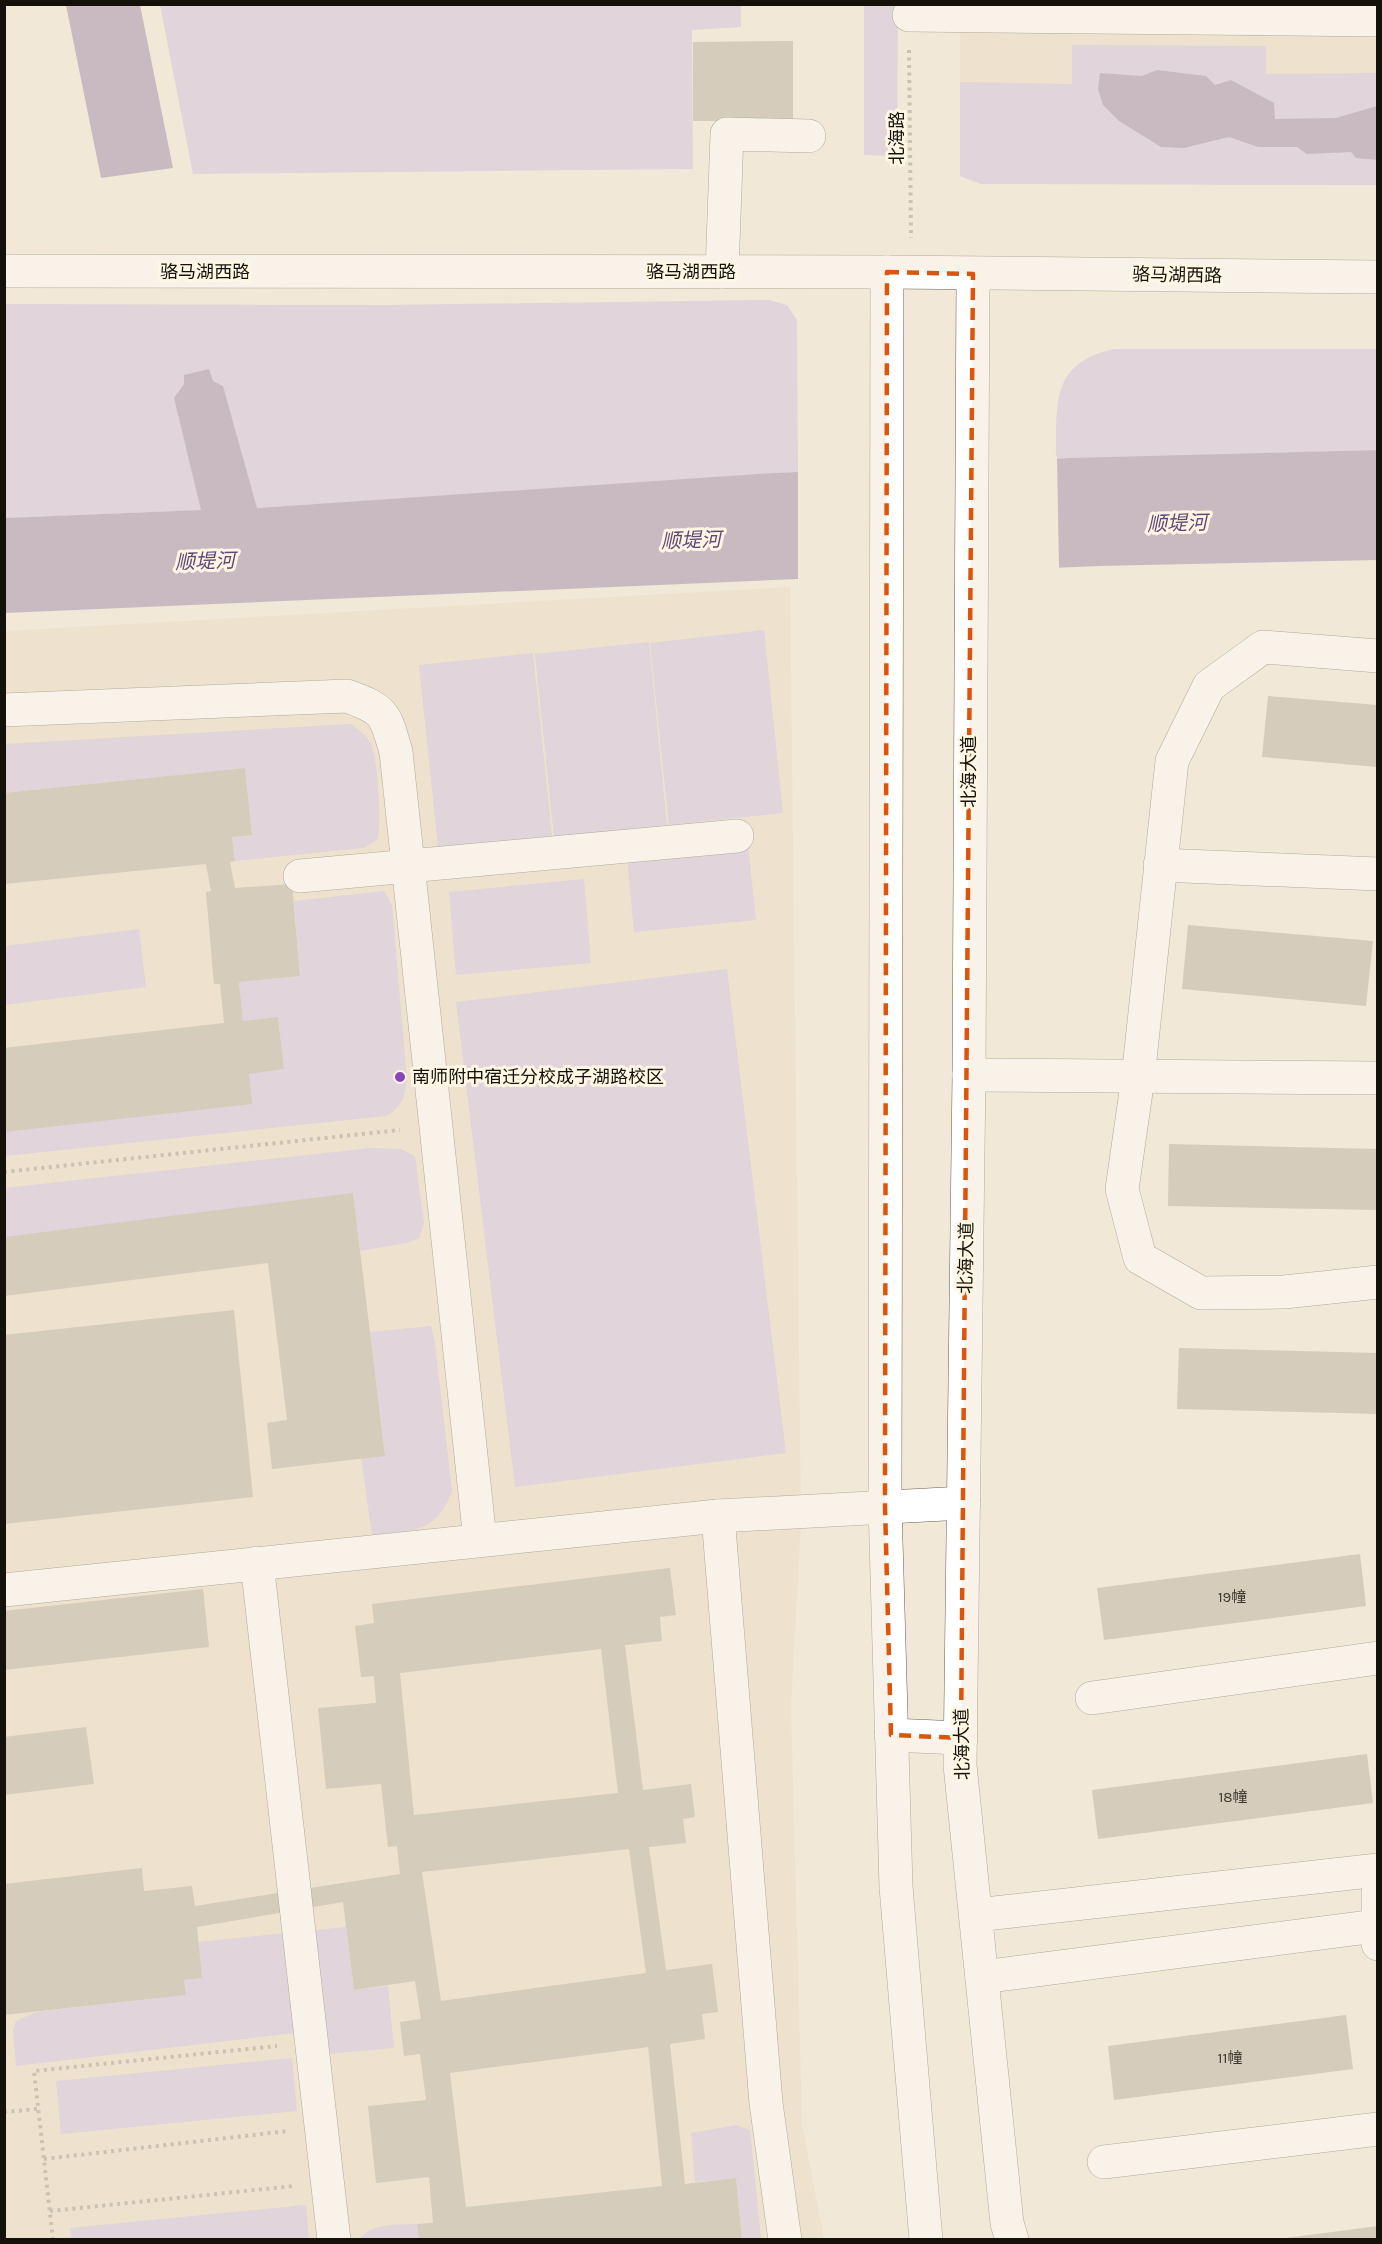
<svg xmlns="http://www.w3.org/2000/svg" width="1382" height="2244" font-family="Karla,'Noto Sans SC',sans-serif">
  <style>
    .built { fill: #e8dbc3 }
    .green { fill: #cdbcdd }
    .water { fill: #9584a5 }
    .pier { fill: #f2e8d7 }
    .building { fill: #b3aa9a; fill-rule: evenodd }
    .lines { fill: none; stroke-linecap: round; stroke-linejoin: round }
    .minor-casing { stroke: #675f50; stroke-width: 34 }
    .path { stroke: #9c9488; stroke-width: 4; stroke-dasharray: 3 4.5; stroke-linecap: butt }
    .minor { stroke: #fff; stroke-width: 33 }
    .marked { fill: none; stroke: #dd550c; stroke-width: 4.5; stroke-dasharray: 12 8; stroke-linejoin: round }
    .poi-dot { fill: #8945b9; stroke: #fff6e4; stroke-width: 2 }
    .labels { text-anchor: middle; stroke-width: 6; stroke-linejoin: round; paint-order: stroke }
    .number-label { font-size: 15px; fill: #3c372f }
    .street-label { font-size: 18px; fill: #14110b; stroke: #fff6e4 }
    .poi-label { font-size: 18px; fill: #14110b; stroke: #fff6e4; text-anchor: start }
    .water-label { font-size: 20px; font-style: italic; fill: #624878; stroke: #fff6e4 }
  </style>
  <rect width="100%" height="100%" fill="#f2e8d7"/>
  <!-- built -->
  <g class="built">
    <path d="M 960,5 L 1377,5 L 1377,185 L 981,184 L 960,176 Z"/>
    <path d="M 790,587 L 801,1523 L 791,1707 L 802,2124 L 824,2239 L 5,2240 L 5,631 Z"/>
  </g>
  <!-- green -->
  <g class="green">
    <path d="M 741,5 L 741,27 L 692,30 L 693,169 L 193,174 L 160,5 Z"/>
    <path d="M 864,5 L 898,5 L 897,156 L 864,155 Z"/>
    <path d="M 1072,45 L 1266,46 L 1266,74 L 1377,73 L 1377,185 L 981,184 L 960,176 L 960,82 L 1072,84 Z"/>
    <path d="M 769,300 L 787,305 L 797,320 L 798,472 L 257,508 L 5,518 L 4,304 L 385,305 Z"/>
    <path d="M 1114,349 L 1377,349 L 1377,450 L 1056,459 C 1057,404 1050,363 1114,349 Z"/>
    <path d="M 764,630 L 783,813 L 669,825 L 650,643 Z"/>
    <path d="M 649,642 L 667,825 L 554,837 L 535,654 Z"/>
    <path d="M 533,653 L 552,836 L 438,848 L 419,665 Z"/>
    <path d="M 351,724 C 359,730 366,735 371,744 C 378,757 381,823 378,839 L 364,848 L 235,861 L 232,837 L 252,835 L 245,768 L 5,793 L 5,744 Z"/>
    <path d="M 748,844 L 756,920 L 634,932 L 627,857 Z"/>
    <path d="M 584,879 L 591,963 L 456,975 L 449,892 Z"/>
    <path d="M 384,891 L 392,905 L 407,1080 C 405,1098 401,1108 386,1116 L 5,1156 L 4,1132 L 249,1074 L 284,1069 L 278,1017 L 243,1021 L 239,982 L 300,976 L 294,901 Z"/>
    <path d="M 139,929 L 146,987 L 5,1005 L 5,946 Z"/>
    <path d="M 727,969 L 786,1453 L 515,1487 L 456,1002 Z"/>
    <path d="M 371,1148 L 401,1149 L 415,1156 L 424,1224 L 419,1238 L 407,1243 L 360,1251 L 353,1194 L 5,1237 L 4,1188 Z"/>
    <path d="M 431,1326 L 435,1343 L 452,1491 C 436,1535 412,1530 372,1535 L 361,1458 L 385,1455 L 370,1332 Z"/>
    <path d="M 346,1927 L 354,1990 L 388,1986 L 394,2048 L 328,2054 L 295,2033 L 16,2066 L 13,2030 L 16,2021 L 36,2012 L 185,1995 L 184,1980 L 202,1978 L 198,1942 Z"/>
    <path d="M 292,2058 L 297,2111 L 61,2134 L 56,2081 Z"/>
    <path d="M 736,2125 L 750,2130 L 761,2239 L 742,2239 L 736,2178 L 695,2182 L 691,2133 Z"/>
    <path d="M 306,2205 L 309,2239 L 71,2239 L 70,2228 Z"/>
    <path d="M 417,2224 L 419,2239 L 359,2240 C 372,2222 398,2225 417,2224 Z"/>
  </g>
  <!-- water -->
  <g class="water">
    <path d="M 66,5 L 140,5 L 173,168 L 101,178 Z"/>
    <path d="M 1157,70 L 1206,76 L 1215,85 L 1231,80 L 1274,103 L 1275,119 L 1336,118 L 1377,106 L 1377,160 L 1356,158 L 1351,152 L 1307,154 L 1297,147 L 1258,147 L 1229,137 L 1184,148 L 1161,147 L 1119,121 L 1103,105 L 1098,89 L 1100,73 L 1142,76 Z"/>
    <path d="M 209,369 L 213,381 L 223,386 L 257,508 L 758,474 L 1072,458 L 1377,450 L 1377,560 L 1099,566 L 5,613 L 5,518 L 201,510 L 174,398 L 184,384 L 184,375 Z"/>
  </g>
  <!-- pier -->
  <path class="pier" d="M 1057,456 L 1059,571 L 798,582 L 798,469 Z"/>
  <!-- building -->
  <g class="building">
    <path d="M 793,41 L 793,121 L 693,121 L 693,42 Z"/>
    <path d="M 1268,696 L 1378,705 L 1378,767 L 1262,757 Z"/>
    <path d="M 245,768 L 252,835 L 232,837 L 235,861 L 230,862 L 235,888 L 292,884 L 300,976 L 239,982 L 243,1021 L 278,1017 L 284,1069 L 249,1074 L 252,1104 L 4,1132 L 4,1048 L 224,1023 L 220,984 L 214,984 L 206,892 L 211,891 L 206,864 L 4,884 L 4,793 Z"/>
    <path d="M 1188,925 L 1373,941 L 1366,1006 L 1182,989 Z"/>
    <path d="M 1169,1144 L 1378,1149 L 1378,1210 L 1168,1206 Z"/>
    <path d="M 353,1193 L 385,1456 L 272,1469 L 267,1423 L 287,1420 L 268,1263 L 4,1296 L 4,1237 Z"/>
    <path d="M 234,1310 L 253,1497 L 4,1524 L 4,1335 Z"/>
    <path d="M 1179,1348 L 1378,1353 L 1378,1414 L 1177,1409 Z"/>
    <path d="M 1360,1554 L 1366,1606 L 1104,1640 L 1097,1588 Z"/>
    <path d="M 670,1568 L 676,1615 L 660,1617 L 662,1641 L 625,1645 L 643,1790 L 691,1784 L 695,1817 L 683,1819 L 686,1843 L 649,1847 L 666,1970 L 712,1964 L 718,2012 L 702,2014 L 705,2039 L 670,2044 L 685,2184 L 736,2178 L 742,2240 L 419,2240 L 417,2224 L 433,2223 L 429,2177 L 376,2183 L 368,2106 L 426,2100 L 420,2054 L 404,2056 L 400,2022 L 421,2019 L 415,1981 L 354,1990 L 343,1902 L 197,1927 L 202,1978 L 184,1980 L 186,1995 L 4,2015 L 4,1884 L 142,1868 L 144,1891 L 192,1886 L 195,1906 L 400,1874 L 397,1846 L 388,1847 L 381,1784 L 326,1789 L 318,1708 L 376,1703 L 374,1676 L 361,1677 L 355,1626 L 374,1623 L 372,1604 ZM 601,1649 L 618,1793 L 414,1815 L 400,1673 ZM 629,1849 L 646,1973 L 441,2001 L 422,1872 ZM 648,2047 L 662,2186 L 466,2207 L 450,2073 Z"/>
    <path d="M 203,1589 L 209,1647 L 4,1670 L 4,1611 Z"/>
    <path d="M 86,1727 L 94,1784 L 4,1795 L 4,1737 Z"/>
    <path d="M 1367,1754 L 1373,1803 L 1098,1839 L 1092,1790 Z"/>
    <path d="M 1346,2015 L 1353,2069 L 1114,2100 L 1108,2046 Z"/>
    <path d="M 1378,2226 L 1378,2240 L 1286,2240 L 1286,2238 Z"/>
  </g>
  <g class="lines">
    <!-- minor casing -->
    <g class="minor-casing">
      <g id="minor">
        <path d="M 909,15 L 1378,20"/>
        <path d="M 4,271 L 887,272 L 1378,277"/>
        <path d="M 722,272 L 727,134 L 809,136"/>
        <path d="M 887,272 L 885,1505 L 896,1887 L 926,2240"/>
        <path d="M 973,274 L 969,1075 L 960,1765 L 1007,2223 L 1012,2240"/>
        <path d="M 1378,656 L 1263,647 L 1209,686 L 1172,761 L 1138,1078 L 1122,1189 L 1140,1258 L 1201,1293 L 1284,1292 L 1378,1282"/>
        <path d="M 4,710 L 347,696 C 386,710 385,714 396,752 L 480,1540"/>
        <path d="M 1160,865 L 1378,874"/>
        <path d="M 300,876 L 737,836"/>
        <path d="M 969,1075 L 1378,1078"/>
        <path d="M 718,1516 L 766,2103 L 785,2240"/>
        <path d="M 257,1563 L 334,2240"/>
        <path d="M 4,1590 L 718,1516 L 964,1503"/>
        <path d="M 1092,1698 L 1378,1658"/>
        <path d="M 891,1735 L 961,1738"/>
        <path d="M 1378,1893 L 1378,1944"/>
        <path d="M 976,1915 L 1378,1870"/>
        <path d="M 982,1977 L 1376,1926"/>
        <path d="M 1104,2162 L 1378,2129"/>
      </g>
    </g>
    <!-- path -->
    <g class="path">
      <path d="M 909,50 L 911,238"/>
      <path d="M 4,1172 L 400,1130"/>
      <path d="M 4,2112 L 38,2109"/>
      <path d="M 44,2159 L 288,2131"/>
      <path d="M 50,2211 L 294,2186"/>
      <path d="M 53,2240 L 34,2071 L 277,2046"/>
    </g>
    <!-- minor -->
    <use href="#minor" class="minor"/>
  </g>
  <!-- marked area -->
  <path d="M0 0H1382V2244H0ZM 887,272 L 973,274 L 961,1738 L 891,1735 L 885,1505 Z" fill="#f2e8d7" fill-opacity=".55" fill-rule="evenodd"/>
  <path class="marked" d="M 887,272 L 973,274 L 961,1738 L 891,1735 L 885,1505 Z"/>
  <!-- markers -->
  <circle class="poi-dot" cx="400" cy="1077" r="6"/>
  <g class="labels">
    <!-- number labels -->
    <g class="number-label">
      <text x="1232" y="1602">19幢</text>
      <text x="1233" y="1802">18幢</text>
      <text x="1230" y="2063">11幢</text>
    </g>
    <!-- street labels -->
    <g class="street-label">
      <text transform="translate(897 138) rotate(-90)" y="6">北海路</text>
      <text x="205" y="278">骆马湖西路</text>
      <text x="691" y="278">骆马湖西路</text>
      <text transform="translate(1177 275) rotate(1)" y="6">骆马湖西路</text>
      <text transform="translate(969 772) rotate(-90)" y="6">北海大道</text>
      <text transform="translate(966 1258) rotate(-89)" y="6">北海大道</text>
      <text transform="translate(962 1744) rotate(-91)" y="6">北海大道</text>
    </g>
    <!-- poi labels -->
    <g class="poi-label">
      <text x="412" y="1083">南师附中宿迁分校成子湖路校区</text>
    </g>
    <!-- water labels -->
    <g class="water-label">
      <text transform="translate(1177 523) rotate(-2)" y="7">顺堤河</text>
      <text transform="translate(691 540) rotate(-2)" y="7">顺堤河</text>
      <text transform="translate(205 561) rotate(-2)" y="7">顺堤河</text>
    </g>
  </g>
  <!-- border -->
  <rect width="1382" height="2244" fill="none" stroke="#14110b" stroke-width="12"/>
</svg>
